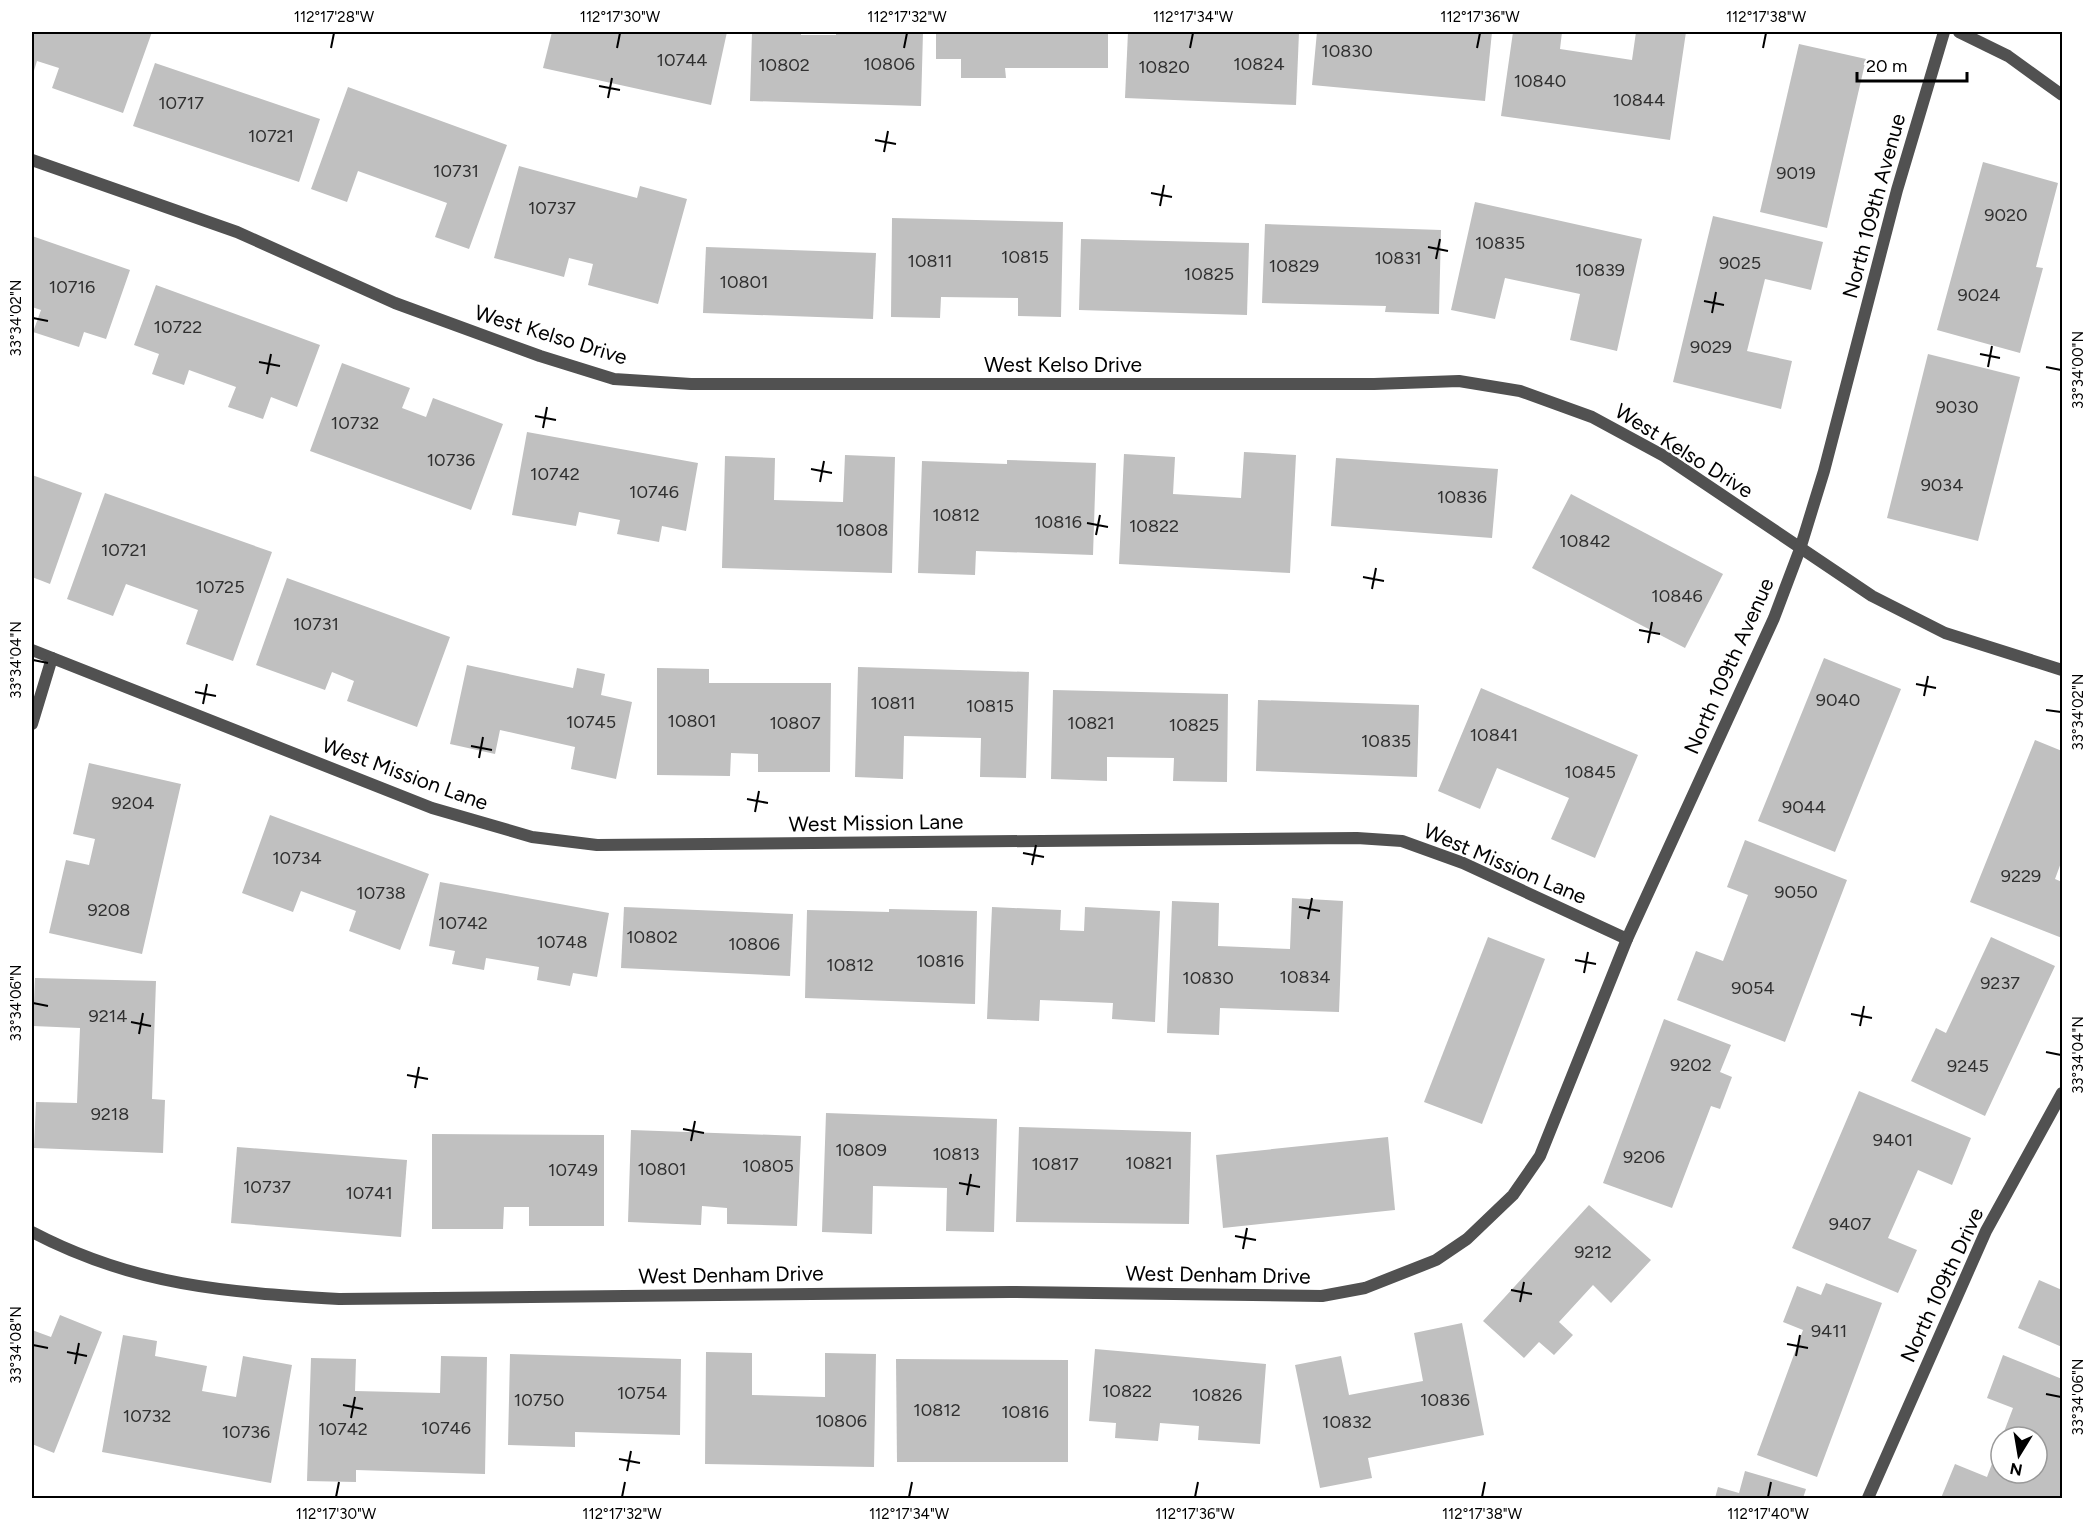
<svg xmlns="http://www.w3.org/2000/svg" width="2094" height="1530" font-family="Figtree,sans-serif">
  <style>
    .building { fill: #c0c0c0 }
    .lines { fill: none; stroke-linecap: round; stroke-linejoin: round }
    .minor { stroke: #515151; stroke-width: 12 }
    .ticks { fill: none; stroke: #000; stroke-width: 2 }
    .labels { text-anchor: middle; stroke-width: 4.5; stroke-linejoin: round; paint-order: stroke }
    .number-label { font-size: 18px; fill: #303030 }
    .street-label { font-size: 21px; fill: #000; stroke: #fff }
    .neatline { fill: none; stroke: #000; stroke-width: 2 }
    .ticks-label { font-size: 15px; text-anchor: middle; fill: #000 }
  </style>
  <rect width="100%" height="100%" fill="#fff"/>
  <!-- building -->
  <g class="building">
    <path d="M 32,32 L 152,32 L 123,113 L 52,88 L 59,68 L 37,61 L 32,77 Z"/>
    <path d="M 552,32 L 727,32 L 711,105 L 543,68 Z"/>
    <path d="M 752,32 L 801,32 L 801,35 L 836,35 L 836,32 L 923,32 L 921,106 L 750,101 Z"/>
    <path d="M 936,32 L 1108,32 L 1108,68 L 1005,68 L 1006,78 L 961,78 L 961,59 L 936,59 Z"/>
    <path d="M 1128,32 L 1299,32 L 1296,105 L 1125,98 Z"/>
    <path d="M 1317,32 L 1492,32 L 1485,101 L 1312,85 Z"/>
    <path d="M 1513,32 L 1562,32 L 1560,49 L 1632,60 L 1636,32 L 1686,32 L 1670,140 L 1501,116 Z"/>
    <path d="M 1799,44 L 1866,59 L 1827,228 L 1760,212 Z"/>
    <path d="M 155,63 L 320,119 L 299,182 L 133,126 Z"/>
    <path d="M 348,87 L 507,145 L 469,249 L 435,237 L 447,203 L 358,171 L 347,202 L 311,189 Z"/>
    <path d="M 1983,162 L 2058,183 L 2036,267 L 2043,268 L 2020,353 L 1937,330 Z"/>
    <path d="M 519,166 L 637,198 L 640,186 L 687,199 L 658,304 L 588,285 L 593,264 L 569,258 L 564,277 L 494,258 Z"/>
    <path d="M 1475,202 L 1642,239 L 1617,351 L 1570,340 L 1580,294 L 1505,278 L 1495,319 L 1451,310 Z"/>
    <path d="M 1713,216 L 1823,242 L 1811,290 L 1765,279 L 1747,351 L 1792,361 L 1781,409 L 1673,382 Z"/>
    <path d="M 892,218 L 1063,222 L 1061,317 L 1018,316 L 1018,298 L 941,297 L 940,318 L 891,317 Z"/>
    <path d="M 1265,224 L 1441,230 L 1439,314 L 1385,312 L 1386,306 L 1262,303 Z"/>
    <path d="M 32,236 L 130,270 L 106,339 L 84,332 L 79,347 L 33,332 L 41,310 L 32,307 Z"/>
    <path d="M 1081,239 L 1249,243 L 1247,315 L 1079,310 Z"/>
    <path d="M 706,247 L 876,253 L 873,319 L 703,313 Z"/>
    <path d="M 156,285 L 320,345 L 297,407 L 271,397 L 263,419 L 228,407 L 236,387 L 189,370 L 184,385 L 152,374 L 159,354 L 134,345 Z"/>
    <path d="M 1928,354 L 2020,377 L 1978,541 L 1887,518 Z"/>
    <path d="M 342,363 L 410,388 L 402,408 L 426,417 L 433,398 L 503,424 L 471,510 L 310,451 Z"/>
    <path d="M 527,432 L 698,463 L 686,531 L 662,526 L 659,542 L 617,534 L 620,520 L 579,512 L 576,526 L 512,515 Z"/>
    <path d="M 1244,452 L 1296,455 L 1290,573 L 1119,564 L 1124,454 L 1175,457 L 1173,494 L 1241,498 Z"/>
    <path d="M 845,455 L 895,457 L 892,573 L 722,568 L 725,456 L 775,458 L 774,500 L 843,502 Z"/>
    <path d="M 1336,458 L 1498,469 L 1492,538 L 1331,526 Z"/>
    <path d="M 1007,460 L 1096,463 L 1093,555 L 976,551 L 975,575 L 918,573 L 922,461 L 1007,464 Z"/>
    <path d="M 32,475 L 82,493 L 50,584 L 32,577 Z"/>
    <path d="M 105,493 L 272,552 L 233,661 L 186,644 L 198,610 L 126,584 L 113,616 L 67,599 Z"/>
    <path d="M 1571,494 L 1723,574 L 1685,648 L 1532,568 Z"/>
    <path d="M 287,578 L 450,637 L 417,727 L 347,701 L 354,681 L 332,672 L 325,690 L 256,665 Z"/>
    <path d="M 1824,658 L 1901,689 L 1835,852 L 1758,821 Z"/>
    <path d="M 467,665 L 573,688 L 577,668 L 605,674 L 601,695 L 632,702 L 616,779 L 571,769 L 575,747 L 500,730 L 495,754 L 450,744 Z"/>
    <path d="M 858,667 L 1029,672 L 1026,778 L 980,777 L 981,738 L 904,736 L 903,779 L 855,777 Z"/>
    <path d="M 657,668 L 709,669 L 709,683 L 831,683 L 830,772 L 758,772 L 758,754 L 731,753 L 730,776 L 657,775 Z"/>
    <path d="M 1481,688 L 1638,755 L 1595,858 L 1551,839 L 1569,798 L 1497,768 L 1480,809 L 1438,791 Z"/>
    <path d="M 1053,690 L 1228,694 L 1227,782 L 1173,781 L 1174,758 L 1107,757 L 1107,781 L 1051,779 Z"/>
    <path d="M 1258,700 L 1419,705 L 1417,777 L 1256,771 Z"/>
    <path d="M 2035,740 L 2062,751 L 2062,860 L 2055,879 L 2062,882 L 2062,938 L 1970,902 Z"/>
    <path d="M 89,763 L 181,784 L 142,954 L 49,933 L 66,860 L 89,865 L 95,839 L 73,834 Z"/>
    <path d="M 270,815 L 429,874 L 400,950 L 349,931 L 356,911 L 301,891 L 293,912 L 242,893 Z"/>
    <path d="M 1745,840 L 1847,880 L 1785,1042 L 1677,1000 L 1696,951 L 1723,961 L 1748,895 L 1727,887 Z"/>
    <path d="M 440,882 L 609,913 L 597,977 L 573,973 L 570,986 L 537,980 L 539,967 L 486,958 L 484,970 L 452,964 L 455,951 L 429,946 Z"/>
    <path d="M 1292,898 L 1343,901 L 1339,1012 L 1220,1008 L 1219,1035 L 1167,1033 L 1172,901 L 1219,903 L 1218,946 L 1290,949 Z"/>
    <path d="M 624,907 L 793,914 L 790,976 L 621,968 Z"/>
    <path d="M 992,907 L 1061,910 L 1060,930 L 1084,931 L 1085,907 L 1160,911 L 1155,1022 L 1112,1019 L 1113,1003 L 1040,1000 L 1039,1021 L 987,1019 Z"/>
    <path d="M 889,909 L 977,911 L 975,1004 L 805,998 L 807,910 L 889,912 Z"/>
    <path d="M 1488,937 L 1545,959 L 1482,1124 L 1424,1102 Z"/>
    <path d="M 1991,937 L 2055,966 L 1985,1116 L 1911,1081 L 1936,1028 L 1946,1033 Z"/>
    <path d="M 35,978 L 156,981 L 152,1099 L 165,1100 L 163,1153 L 34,1148 L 36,1102 L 77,1103 L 80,1028 L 33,1026 Z"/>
    <path d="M 1664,1019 L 1731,1045 L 1720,1072 L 1732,1077 L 1720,1109 L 1711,1106 L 1672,1208 L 1603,1183 Z"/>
    <path d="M 1859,1091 L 1971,1138 L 1952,1185 L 1918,1170 L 1888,1238 L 1917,1250 L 1898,1293 L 1792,1248 Z"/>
    <path d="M 826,1113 L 997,1119 L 994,1232 L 946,1231 L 947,1188 L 873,1186 L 872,1234 L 822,1232 Z"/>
    <path d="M 1019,1127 L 1191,1132 L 1189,1224 L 1016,1222 Z"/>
    <path d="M 631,1130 L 801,1136 L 797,1226 L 727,1224 L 727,1208 L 702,1206 L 701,1225 L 628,1222 Z"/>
    <path d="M 432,1134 L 604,1135 L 604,1226 L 529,1226 L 529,1207 L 504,1207 L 503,1229 L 432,1229 Z"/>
    <path d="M 1388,1137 L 1395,1210 L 1223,1228 L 1216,1155 Z"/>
    <path d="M 237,1147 L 407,1160 L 401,1237 L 231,1223 Z"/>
    <path d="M 1589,1205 L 1651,1260 L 1611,1303 L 1593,1285 L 1559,1322 L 1573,1335 L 1554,1355 L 1539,1342 L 1524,1358 L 1483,1321 Z"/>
    <path d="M 2039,1280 L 2062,1290 L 2062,1347 L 2018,1328 Z"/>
    <path d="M 1826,1283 L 1882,1303 L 1817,1477 L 1757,1455 L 1803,1330 L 1783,1322 L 1797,1286 L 1821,1295 Z"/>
    <path d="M 60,1315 L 102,1332 L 54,1453 L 32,1444 L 32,1330 L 51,1337 Z"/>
    <path d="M 1462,1323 L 1484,1435 L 1368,1458 L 1372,1478 L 1320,1488 L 1295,1365 L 1341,1356 L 1349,1395 L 1423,1381 L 1414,1333 Z"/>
    <path d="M 123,1335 L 157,1341 L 155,1356 L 207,1366 L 202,1391 L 236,1397 L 243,1356 L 292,1365 L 271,1483 L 102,1452 Z"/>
    <path d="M 1095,1349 L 1266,1364 L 1260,1444 L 1198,1440 L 1199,1426 L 1160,1423 L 1158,1441 L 1115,1438 L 1116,1423 L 1089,1421 Z"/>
    <path d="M 706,1352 L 752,1353 L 752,1395 L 825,1397 L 825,1353 L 876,1354 L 874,1467 L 705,1464 Z"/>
    <path d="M 510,1354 L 681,1359 L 680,1435 L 575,1432 L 575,1447 L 508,1445 Z"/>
    <path d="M 2003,1355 L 2062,1379 L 2062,1498 L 1941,1498 L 1955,1464 L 1987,1477 L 2001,1440 L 2001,1473 L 2037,1473 L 2037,1437 L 2002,1437 L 2013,1408 L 1987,1398 Z"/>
    <path d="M 441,1356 L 487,1357 L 485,1474 L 356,1470 L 356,1482 L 307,1481 L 311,1358 L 356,1359 L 355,1391 L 440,1393 Z"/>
    <path d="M 896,1359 L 1068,1360 L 1068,1462 L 897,1462 Z"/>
    <path d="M 1745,1471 L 1806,1489 L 1803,1498 L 1715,1498 L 1718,1487 L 1739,1493 Z"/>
  </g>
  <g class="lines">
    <!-- minor -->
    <g class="minor">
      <path d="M 1959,32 L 2008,56 L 2062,95"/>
      <path d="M 32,160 L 237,232 L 395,303 L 540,356 L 614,379 L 691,384 L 1374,384 L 1459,381 L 1520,391 L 1592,417 L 1664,456 L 1872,596 L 1945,633 L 2062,670"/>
      <path d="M 32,650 L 432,808 L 532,837 L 597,845 L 1357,838 L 1402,841 L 1463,863 L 1627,939"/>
      <path d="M 32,724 L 52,658"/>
      <path d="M 32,1232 C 135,1286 226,1292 339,1299 L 1010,1292 L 1322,1296 L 1365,1288 L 1436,1260 L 1467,1239 L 1513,1195 L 1540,1156 L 1627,939 L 1774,618 L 1800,549 L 1824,471 L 1897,190 L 1944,32"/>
      <path d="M 1868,1498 L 1986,1231 L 2062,1093"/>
    </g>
  </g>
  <!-- ticks -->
  <path class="ticks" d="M 331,48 L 334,33M 617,48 L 620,33M 904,48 L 907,33M 1190,48 L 1193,33M 1477,48 L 1480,33M 1763,48 L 1766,33M 599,86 L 620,90M 608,98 L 612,78M 875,140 L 896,144M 884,152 L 888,131M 1151,193 L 1172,197M 1160,206 L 1164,185M 1428,247 L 1448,251M 1436,259 L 1440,239M 1704,301 L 1724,305M 1712,313 L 1716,292M 33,318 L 48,321M 1980,354 L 2000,358M 259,362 L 280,366M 1988,367 L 1992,346M 2046,367 L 2061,370M 267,374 L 271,354M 535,416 L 556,420M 543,428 L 547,407M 811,469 L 832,473M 820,482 L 824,461M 1087,523 L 1108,527M 1096,535 L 1100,515M 1363,577 L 1384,581M 1372,589 L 1376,568M 1639,630 L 1660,634M 1648,643 L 1652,622M 33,660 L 48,663M 1916,684 L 1936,688M 195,692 L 216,696M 1924,696 L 1928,676M 203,704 L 207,684M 2046,710 L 2061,712M 471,746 L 492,750M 479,758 L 483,737M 747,799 L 768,803M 755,812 L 759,791M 1023,853 L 1044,857M 1032,865 L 1036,845M 1299,907 L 1320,911M 1308,919 L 1312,898M 1575,960 L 1596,964M 1584,973 L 1588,952M 33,1003 L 48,1006M 1851,1014 L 1872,1018M 131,1022 L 151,1026M 1860,1026 L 1864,1006M 139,1034 L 143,1013M 2046,1052 L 2061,1055M 407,1075 L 428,1079M 415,1088 L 419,1067M 683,1129 L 704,1133M 691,1141 L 695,1121M 959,1183 L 980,1187M 967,1195 L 971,1174M 1235,1236 L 1256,1240M 1243,1249 L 1247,1228M 1511,1290 L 1532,1294M 1520,1302 L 1524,1282M 1787,1344 L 1808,1348M 33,1345 L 48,1348M 67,1352 L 87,1356M 1796,1356 L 1800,1335M 75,1364 L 79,1343M 2046,1394 L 2061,1397M 343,1405 L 363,1409M 351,1418 L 355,1397M 619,1459 L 640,1463M 627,1471 L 631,1451M 336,1497 L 339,1482M 622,1497 L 625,1482M 909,1497 L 912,1482M 1195,1497 L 1198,1482M 1482,1497 L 1485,1482M 1768,1497 L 1771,1482"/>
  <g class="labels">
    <!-- number labels -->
    <g class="number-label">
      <text x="1347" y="57">10830</text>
      <text x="682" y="66">10744</text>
      <text x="889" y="70">10806</text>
      <text x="1259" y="70">10824</text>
      <text x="784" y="71">10802</text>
      <text x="1164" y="73">10820</text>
      <text x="1540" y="87">10840</text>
      <text x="1639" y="106">10844</text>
      <text x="181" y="109">10717</text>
      <text x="271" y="142">10721</text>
      <text x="456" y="177">10731</text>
      <text x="1796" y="179">9019</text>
      <text x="552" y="214">10737</text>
      <text x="2006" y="221">9020</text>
      <text x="1500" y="249">10835</text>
      <text x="1025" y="263">10815</text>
      <text x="1398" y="264">10831</text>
      <text x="930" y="267">10811</text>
      <text x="1740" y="269">9025</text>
      <text x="1294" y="272">10829</text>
      <text x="1600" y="276">10839</text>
      <text x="1209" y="280">10825</text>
      <text x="744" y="288">10801</text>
      <text x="72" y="293">10716</text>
      <text x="1979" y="301">9024</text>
      <text x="178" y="333">10722</text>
      <text x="1711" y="353">9029</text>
      <text x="1957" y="413">9030</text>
      <text x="355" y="429">10732</text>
      <text x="451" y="466">10736</text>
      <text x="555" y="480">10742</text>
      <text x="1942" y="491">9034</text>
      <text x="654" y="498">10746</text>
      <text x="1462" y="503">10836</text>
      <text x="956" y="521">10812</text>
      <text x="1058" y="528">10816</text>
      <text x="1154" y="532">10822</text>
      <text x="862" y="536">10808</text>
      <text x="1585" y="547">10842</text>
      <text x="124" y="556">10721</text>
      <text x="220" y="593">10725</text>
      <text x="1677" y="602">10846</text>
      <text x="316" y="630">10731</text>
      <text x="1838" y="706">9040</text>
      <text x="893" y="709">10811</text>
      <text x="990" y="712">10815</text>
      <text x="692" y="727">10801</text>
      <text x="591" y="728">10745</text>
      <text x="795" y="729">10807</text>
      <text x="1091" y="729">10821</text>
      <text x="1194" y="731">10825</text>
      <text x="1494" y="741">10841</text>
      <text x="1386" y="747">10835</text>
      <text x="1590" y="778">10845</text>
      <text x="133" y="809">9204</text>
      <text x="1804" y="813">9044</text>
      <text x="297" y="864">10734</text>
      <text x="2021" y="882">9229</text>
      <text x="1796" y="898">9050</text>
      <text x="381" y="899">10738</text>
      <text x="109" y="916">9208</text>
      <text x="463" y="929">10742</text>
      <text x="652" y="943">10802</text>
      <text x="562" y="948">10748</text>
      <text x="754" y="950">10806</text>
      <text x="940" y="967">10816</text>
      <text x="850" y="971">10812</text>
      <text x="1305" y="983">10834</text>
      <text x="1208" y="984">10830</text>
      <text x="2000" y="989">9237</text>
      <text x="1753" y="994">9054</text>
      <text x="108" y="1022">9214</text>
      <text x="1691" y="1071">9202</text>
      <text x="1968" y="1072">9245</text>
      <text x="110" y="1120">9218</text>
      <text x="1893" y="1146">9401</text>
      <text x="861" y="1156">10809</text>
      <text x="956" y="1160">10813</text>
      <text x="1644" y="1163">9206</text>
      <text x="1149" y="1169">10821</text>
      <text x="1055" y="1170">10817</text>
      <text x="768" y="1172">10805</text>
      <text x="662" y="1175">10801</text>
      <text x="573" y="1176">10749</text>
      <text x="267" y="1193">10737</text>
      <text x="369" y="1199">10741</text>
      <text x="1850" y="1230">9407</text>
      <text x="1593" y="1258">9212</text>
      <text x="1829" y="1337">9411</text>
      <text x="1127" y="1397">10822</text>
      <text x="642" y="1399">10754</text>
      <text x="1217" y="1401">10826</text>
      <text x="539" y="1406">10750</text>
      <text x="1445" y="1406">10836</text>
      <text x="937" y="1416">10812</text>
      <text x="1025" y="1418">10816</text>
      <text x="147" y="1422">10732</text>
      <text x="841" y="1427">10806</text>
      <text x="1347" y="1428">10832</text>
      <text x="446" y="1434">10746</text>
      <text x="343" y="1435">10742</text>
      <text x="246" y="1438">10736</text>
    </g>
    <!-- street labels -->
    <g class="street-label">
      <text transform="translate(1874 206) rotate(-75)" y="7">North 109th Avenue</text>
      <text transform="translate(551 335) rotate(17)" y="7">West Kelso Drive</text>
      <text x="1063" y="372">West Kelso Drive</text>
      <text transform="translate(1684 451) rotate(32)" y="7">West Kelso Drive</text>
      <text transform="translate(1729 666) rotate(-66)" y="7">North 109th Avenue</text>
      <text transform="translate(405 774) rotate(20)" y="7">West Mission Lane</text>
      <text transform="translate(876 823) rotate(-1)" y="7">West Mission Lane</text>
      <text transform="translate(1505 864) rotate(23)" y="7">West Mission Lane</text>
      <text transform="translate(731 1275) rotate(-1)" y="7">West Denham Drive</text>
      <text transform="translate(1218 1275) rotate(1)" y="7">West Denham Drive</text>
      <text transform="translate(1942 1285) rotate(-65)" y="7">North 109th Drive</text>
    </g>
  </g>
  <!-- border -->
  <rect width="2094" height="1530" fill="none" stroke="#ffffff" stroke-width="66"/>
  <!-- north arrow -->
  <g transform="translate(2019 1455) rotate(191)"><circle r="28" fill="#ffffff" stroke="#999999" stroke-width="1.5"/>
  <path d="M0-4.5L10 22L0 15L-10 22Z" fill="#000000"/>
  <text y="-9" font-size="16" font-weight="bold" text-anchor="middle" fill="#000000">N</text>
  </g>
  <!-- scale -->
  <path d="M1857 72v9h110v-9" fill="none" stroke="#000000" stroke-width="3"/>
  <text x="1866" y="72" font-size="18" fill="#000000" stroke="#ffffff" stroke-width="4.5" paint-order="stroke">20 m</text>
  <rect x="33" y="33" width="2028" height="1464" class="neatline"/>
  <g class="ticks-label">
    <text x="334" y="22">112°17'28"W</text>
    <text x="620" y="22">112°17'30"W</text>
    <text x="907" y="22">112°17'32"W</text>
    <text x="1193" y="22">112°17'34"W</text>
    <text x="1480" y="22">112°17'36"W</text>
    <text x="1766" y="22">112°17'38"W</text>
    <text transform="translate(16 318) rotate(-90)" y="5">33°34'02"N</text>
    <text transform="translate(2078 370) rotate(-90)" y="5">33°34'00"N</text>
    <text transform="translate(16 660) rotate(-90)" y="5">33°34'04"N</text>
    <text transform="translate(2078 712) rotate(-90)" y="5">33°34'02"N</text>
    <text transform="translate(16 1003) rotate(-90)" y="5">33°34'06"N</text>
    <text transform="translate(2078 1055) rotate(-90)" y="5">33°34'04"N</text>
    <text transform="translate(16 1345) rotate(-90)" y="5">33°34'08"N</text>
    <text transform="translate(2078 1397) rotate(-90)" y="5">33°34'06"N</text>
    <text x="336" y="1519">112°17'30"W</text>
    <text x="622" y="1519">112°17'32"W</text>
    <text x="909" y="1519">112°17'34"W</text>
    <text x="1195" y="1519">112°17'36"W</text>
    <text x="1482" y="1519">112°17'38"W</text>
    <text x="1768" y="1519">112°17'40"W</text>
  </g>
</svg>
